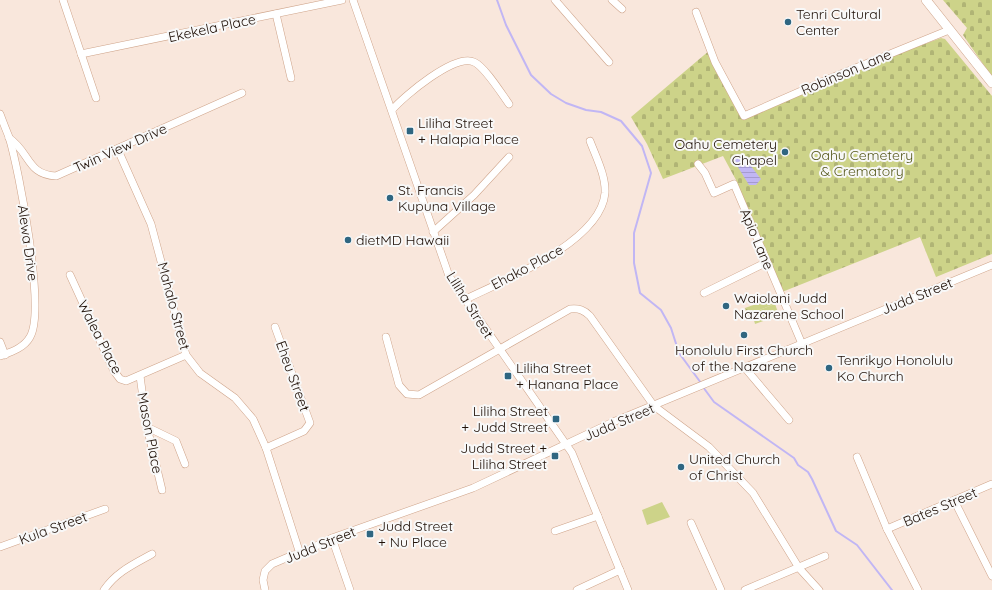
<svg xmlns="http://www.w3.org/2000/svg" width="992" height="590" font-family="Quicksand,sans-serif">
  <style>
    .forest { fill: url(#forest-crowns) }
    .cemetery { fill: url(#cemetery-stones) }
    .pitch { fill: #cdd389 }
    .water { fill: url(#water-rules) }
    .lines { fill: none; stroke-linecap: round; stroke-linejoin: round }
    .stream { stroke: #c1b6f4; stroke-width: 2 }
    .minor-casing { stroke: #cfa48a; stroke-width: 8 }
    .major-casing { stroke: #cfa48a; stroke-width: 10 }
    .minor { stroke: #fff; stroke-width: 7 }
    .major { stroke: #fff; stroke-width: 9 }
    .poi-dot { fill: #2f6681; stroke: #f8f8f8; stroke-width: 1.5 }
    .labels { text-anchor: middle; stroke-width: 4; stroke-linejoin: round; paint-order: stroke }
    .poi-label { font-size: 14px; fill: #1f1007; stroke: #f8f8f8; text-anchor: start }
    .street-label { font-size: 14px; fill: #1f1007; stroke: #f8f8f8 }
    .park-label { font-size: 14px; fill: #56591c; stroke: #f8f8f8 }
  </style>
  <defs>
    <pattern id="forest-crowns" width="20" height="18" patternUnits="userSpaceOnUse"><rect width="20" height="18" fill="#cdd389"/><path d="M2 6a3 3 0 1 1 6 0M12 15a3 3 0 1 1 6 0" fill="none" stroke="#b0b475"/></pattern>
    <pattern id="cemetery-stones" width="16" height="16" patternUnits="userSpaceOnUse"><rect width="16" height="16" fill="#cdd389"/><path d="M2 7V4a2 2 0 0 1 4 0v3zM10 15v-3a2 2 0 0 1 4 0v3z" fill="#b0b475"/></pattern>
    <pattern id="water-rules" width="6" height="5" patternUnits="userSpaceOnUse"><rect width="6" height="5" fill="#c1b6f4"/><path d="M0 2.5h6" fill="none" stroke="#a59bd0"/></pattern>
  </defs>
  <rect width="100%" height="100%" fill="#f9e7dc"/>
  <!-- forest -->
  <path class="forest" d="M 773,298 L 775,304 L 747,315 L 745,308 Z"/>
  <!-- cemetery -->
  <g class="cemetery">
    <path d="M 943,0 L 992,0 L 992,77 L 963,35 L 967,28 Z"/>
    <path d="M 941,38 L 945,39 L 992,96 L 992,254 L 936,277 L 920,237 L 782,292 L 736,180 L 723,156 L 663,179 L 647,144 L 631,117 L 710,50 L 744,116 L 831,78 Z"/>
  </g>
  <!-- pitch -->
  <g class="pitch">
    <path d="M 775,304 L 779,315 L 755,324 L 752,313 Z"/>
    <path d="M 662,502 L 670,517 L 647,525 L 642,510 Z"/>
  </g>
  <!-- water -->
  <path class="water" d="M 744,157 L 761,179 L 756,185 L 749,185 L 733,159 Z"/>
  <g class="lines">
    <!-- stream -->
    <g class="stream">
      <path d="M 497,0 L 506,25 L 531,75 L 551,94 L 566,103 L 586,110 L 601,112 L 621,121 L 642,146 L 651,173 L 634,233 L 634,263 L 640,293 L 661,310 L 671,328 L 679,353 L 701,383"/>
      <path d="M 703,387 L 714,402 L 794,458 L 798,465 L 808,472 L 812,479 L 836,531 L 857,545 L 892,590"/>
    </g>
    <!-- minor casing -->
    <g class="minor-casing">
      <g id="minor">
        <path d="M 63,0 L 96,98"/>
        <path d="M 353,0 L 449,276 L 572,453 L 628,590"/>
        <path d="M 555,0 L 609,62"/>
        <path d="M 612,0 L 622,9"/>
        <path d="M 696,12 L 715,62 L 744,116 L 831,78 L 949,30"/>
        <path d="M 276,14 L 291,78"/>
        <path d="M 81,54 L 342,0"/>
        <path d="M 392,110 C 404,96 455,53 474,62 C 485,67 501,93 509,104"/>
        <path d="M 0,114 C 3,122 6,130 9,137 C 19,170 46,310 30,337 C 24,348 11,352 0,356"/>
        <path d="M 9,138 C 30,152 27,175 56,176 L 242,93"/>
        <path d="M 118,150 L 151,224 L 186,355 L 200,373 L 235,398 L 253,419 L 266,448 L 300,554"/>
        <path d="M 698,164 L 705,173 L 714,193 L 734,184 L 802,344"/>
        <path d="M 433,232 L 474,195 L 509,157"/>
        <path d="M 70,275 L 114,371 L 120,379 L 126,381 L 186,355"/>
        <path d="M 704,293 L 767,262"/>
        <path d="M 464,300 C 503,281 601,242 605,193 C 606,176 596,157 590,141"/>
        <path d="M 386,337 L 399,385 L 407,394 L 419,395 L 570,309 C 579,308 584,310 590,316 L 654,406 L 709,447 L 753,493 L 799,568 L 819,590"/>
        <path d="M 0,342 L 5,355"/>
        <path d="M 745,368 L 789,420"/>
        <path d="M 140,376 L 147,427 L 162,490"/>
        <path d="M 147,427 L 176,441 L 185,464"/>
        <path d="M 266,448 L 304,431 L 310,423 L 275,327"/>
        <path d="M 857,457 L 887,529 L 918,590"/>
        <path d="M 954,500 L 992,576"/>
        <path d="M 691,523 L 721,590"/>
        <path d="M 887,529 L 992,484"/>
        <path d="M 555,531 L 598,516"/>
        <path d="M 332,538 L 350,590"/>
        <path d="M 0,547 L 105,509"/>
        <path d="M 104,590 C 116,572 134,564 152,554"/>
        <path d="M 265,590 L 263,580 L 265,571 L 272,564 L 293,555 L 300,554 L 332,538 L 473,488 L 613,422 L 992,265"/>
        <path d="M 577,590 L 620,570"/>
        <path d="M 745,590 L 825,556"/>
      </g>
    </g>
    <!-- major casing -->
    <g class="major-casing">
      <path id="major" d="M 926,0 L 992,83"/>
    </g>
    <!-- minor -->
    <use href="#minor" class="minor"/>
    <!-- major -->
    <use href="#major" class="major"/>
  </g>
  <!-- markers -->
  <g class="poi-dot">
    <circle cx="788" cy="22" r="4"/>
    <rect x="406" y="127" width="8" height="8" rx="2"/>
    <circle cx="785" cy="152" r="4"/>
    <circle cx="390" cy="198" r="4"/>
    <circle cx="348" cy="240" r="4"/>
    <circle cx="726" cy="306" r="4"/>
    <circle cx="744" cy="335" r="4"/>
    <circle cx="829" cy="368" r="4"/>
    <rect x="504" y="372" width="8" height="8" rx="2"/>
    <rect x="552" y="415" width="8" height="8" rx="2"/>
    <rect x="551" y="452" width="8" height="8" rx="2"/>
    <circle cx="681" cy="467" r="4"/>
    <rect x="366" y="530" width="8" height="8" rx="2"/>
  </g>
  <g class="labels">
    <!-- poi labels -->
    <g class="poi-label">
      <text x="796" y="19">Tenri Cultural<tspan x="796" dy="16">Center</tspan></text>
      <text x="418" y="128">Liliha Street<tspan x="418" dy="16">+ Halapia Place</tspan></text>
      <text x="777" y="149" text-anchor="end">Oahu Cemetery<tspan x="777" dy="16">Chapel</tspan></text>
      <text x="398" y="195">St. Francis<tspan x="398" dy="16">Kupuna Village</tspan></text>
      <text x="356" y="245">dietMD Hawaii</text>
      <text x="734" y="303">Waiolani Judd<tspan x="734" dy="16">Nazarene School</tspan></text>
      <text x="744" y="355" text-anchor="middle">Honolulu First Church<tspan x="744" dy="16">of the Nazarene</tspan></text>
      <text x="837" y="365">Tenrikyo Honolulu<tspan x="837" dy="16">Ko Church</tspan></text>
      <text x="516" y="373">Liliha Street<tspan x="516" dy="16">+ Hanana Place</tspan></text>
      <text x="548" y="416" text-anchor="end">Liliha Street<tspan x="548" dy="16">+ Judd Street</tspan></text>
      <text x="547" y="453" text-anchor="end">Judd Street +<tspan x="547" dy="16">Liliha Street</tspan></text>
      <text x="689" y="464">United Church<tspan x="689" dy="16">of Christ</tspan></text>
      <text x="378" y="531">Judd Street<tspan x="378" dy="16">+ Nu Place</tspan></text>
    </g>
    <!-- street labels -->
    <g class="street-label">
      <text transform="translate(212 28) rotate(-12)" y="5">Ekekela Place</text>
      <text transform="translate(846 72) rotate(-23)" y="5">Robinson Lane</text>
      <text transform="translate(120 148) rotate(-24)" y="5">Twin View Drive</text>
      <text transform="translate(757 239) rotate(67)" y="5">Apio Lane</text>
      <text transform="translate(28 243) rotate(82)" y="5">Alewa Drive</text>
      <text transform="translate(527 267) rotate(-28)" y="5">Ehako Place</text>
      <text transform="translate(917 296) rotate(-22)" y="5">Judd Street</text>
      <text transform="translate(470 305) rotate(58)" y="5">Liliha Street</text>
      <text transform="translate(174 306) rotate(75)" y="5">Mahalo Street</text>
      <text transform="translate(100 337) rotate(63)" y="5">Walea Place</text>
      <text transform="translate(293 376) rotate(70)" y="5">Eheu Street</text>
      <text transform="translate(619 422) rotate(-23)" y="5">Judd Street</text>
      <text transform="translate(150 433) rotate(79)" y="5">Mason Place</text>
      <text transform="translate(940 507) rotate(-23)" y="5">Bates Street</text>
      <text transform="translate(53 528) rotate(-20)" y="5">Kula Street</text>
      <text transform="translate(320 545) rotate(-22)" y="5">Judd Street</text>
    </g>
    <!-- park labels -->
    <g class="park-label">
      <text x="862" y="160">Oahu Cemetery<tspan x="862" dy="16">&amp; Crematory</tspan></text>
    </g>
  </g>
</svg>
